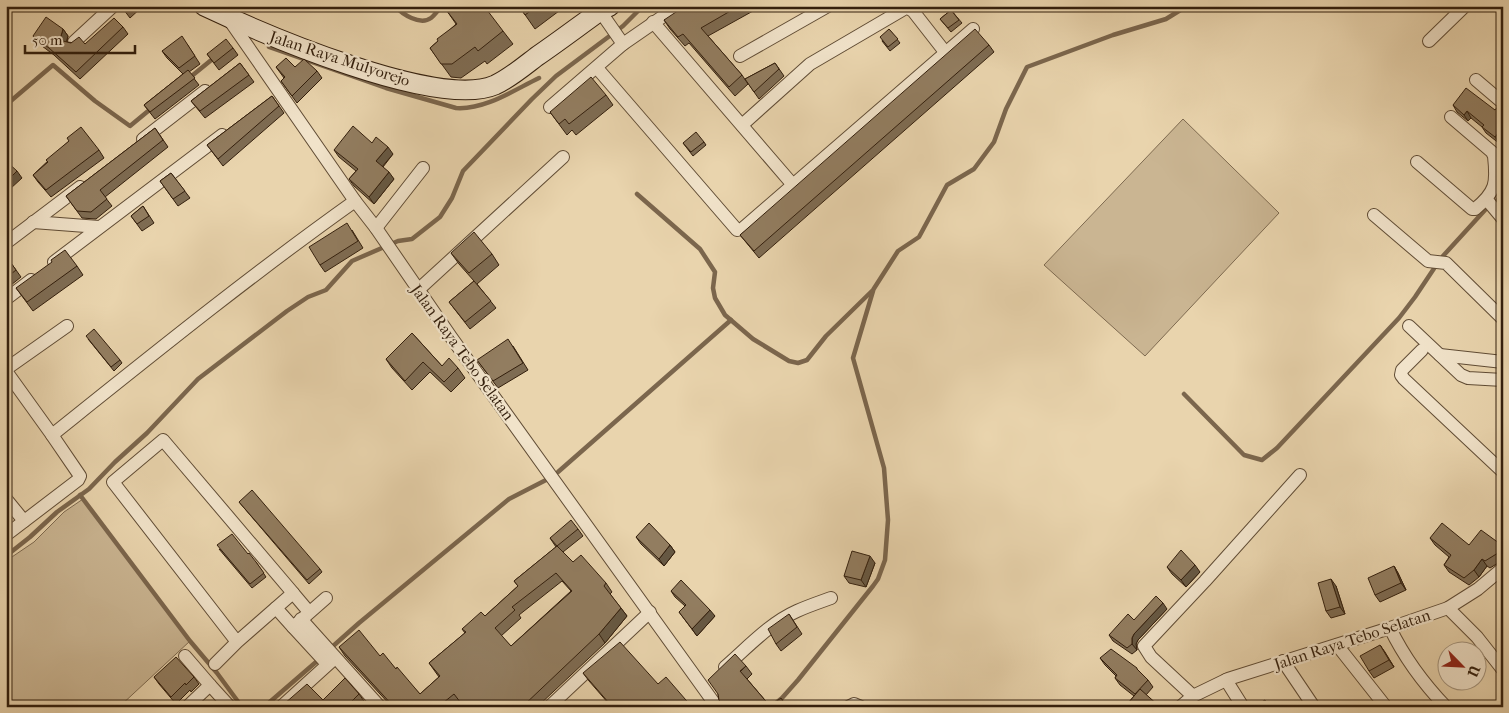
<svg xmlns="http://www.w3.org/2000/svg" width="1509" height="713" font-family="'IM FELL French Canon',serif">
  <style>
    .green { fill: #cab592; stroke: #7e6a50 }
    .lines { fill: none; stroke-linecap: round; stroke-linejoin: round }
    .stream { stroke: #7b664d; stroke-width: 4.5 }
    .street-casing { stroke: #604c35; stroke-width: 14 }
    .secondary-casing { stroke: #331f0d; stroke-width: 21 }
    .street { stroke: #f1e3ca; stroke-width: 12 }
    .secondary { stroke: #f1e3ca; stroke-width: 19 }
    .wall { fill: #7e6c53; stroke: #331f0d; fill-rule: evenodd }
    .shaded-wall { fill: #665843; stroke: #331f0d }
    .building { fill: #927d60; stroke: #331f0d; fill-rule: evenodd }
    .labels { text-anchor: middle; stroke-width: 4.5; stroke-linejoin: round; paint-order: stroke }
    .street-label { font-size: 16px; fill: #331f0d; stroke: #f1e3ca }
  </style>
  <rect width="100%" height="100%" fill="#e9d4ad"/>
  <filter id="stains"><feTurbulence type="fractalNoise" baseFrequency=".004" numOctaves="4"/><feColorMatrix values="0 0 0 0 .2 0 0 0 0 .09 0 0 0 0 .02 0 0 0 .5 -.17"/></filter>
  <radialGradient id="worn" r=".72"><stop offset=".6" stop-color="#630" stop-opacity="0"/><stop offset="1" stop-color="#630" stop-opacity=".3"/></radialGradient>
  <!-- green -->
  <g class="green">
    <path d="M 1183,119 L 1279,213 L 1145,356 L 1044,265 Z"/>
    <path d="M 83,499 L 190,641 L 119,707 L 6,707 L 6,561 L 34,542 L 64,512 Z"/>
  </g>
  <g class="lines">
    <!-- stream -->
    <g class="stream">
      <path d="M 395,6 C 402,14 420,26 431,18 C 435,15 438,10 442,6"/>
      <path d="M 269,47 L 386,88 L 456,108 C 485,110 514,90 539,78"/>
      <path d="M 188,79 L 215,57"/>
      <path d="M 6,105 L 53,65 L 95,101 L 130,126 L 153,107"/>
      <path d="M 1503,147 L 1500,151 L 1503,168"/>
      <path d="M 637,194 L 700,249 L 715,272 L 713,288 L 715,298 L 725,315 L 753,339 L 789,361 L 798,363 L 807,360 L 826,336 L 873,290 L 898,251 L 919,237 L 947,185 L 974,169 L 994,142 L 1006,109 L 1027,67 L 1113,35 L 1166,19 L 1187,6"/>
      <path d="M 1498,200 L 1503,189"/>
      <path d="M 1443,256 L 1485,210"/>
      <path d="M 1184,394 L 1244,455 L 1262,460 L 1277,448 L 1399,318 L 1415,297 L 1435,267"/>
      <path d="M 558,472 L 731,320"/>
      <path d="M 80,495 L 190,641 L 217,673 L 242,707"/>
      <path d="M 6,556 L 30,537 L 57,512 L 89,489 L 115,462 L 147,433 L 198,379 L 287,311 L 308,297 L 326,290 L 352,261 L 398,241 L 412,239 L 440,217 L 452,198 L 463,171 L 532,99 L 556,76 L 623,26 L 643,6"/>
      <path d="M 332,647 L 359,623 L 509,499 L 546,480"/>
      <path d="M 264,707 L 316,662"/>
      <path d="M 771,707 L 782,698 L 798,680 L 873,586 L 878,579 L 885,560 L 888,520 L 884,468 L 853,358 L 873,291"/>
    </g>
    <!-- street casing -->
    <g class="street-casing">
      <g id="street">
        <path d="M 600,11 L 623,44"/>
        <path d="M 228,18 L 355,201 L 376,228 L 451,337 L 717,707"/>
        <path d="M 653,22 L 793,185"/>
        <path d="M 1429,41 L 1465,6"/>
        <path d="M 74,42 L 113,6"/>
        <path d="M 740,56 L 828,6"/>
        <path d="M 597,68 L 737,230 L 742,229 L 973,29"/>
        <path d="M 1476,80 L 1503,103"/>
        <path d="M 550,107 L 623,44 L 678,6"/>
        <path d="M 742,125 L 810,64 L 904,9 L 908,8 L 913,11 L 945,52"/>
        <path d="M 143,139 L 205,91"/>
        <path d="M 1417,162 L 1472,209 L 1475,209 C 1496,192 1497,183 1494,156 L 1492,152 L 1451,117"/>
        <path d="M 1487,200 L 1503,219"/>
        <path d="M 1374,215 L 1428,261 L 1446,263 L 1503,319"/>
        <path d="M 33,222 L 99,227"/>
        <path d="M 376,228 L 423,168"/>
        <path d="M 6,243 L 80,187"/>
        <path d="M 54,262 L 222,135"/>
        <path d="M 418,290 L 563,157"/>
        <path d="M 6,299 L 31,280"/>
        <path d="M 1409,326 L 1461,375 L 1468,378 L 1503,380"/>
        <path d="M 1422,350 L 1402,370 L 1401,375 L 1404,379 L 1503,472"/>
        <path d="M 1440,355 L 1503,362"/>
        <path d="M 6,369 L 67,326"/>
        <path d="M 6,371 L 52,435"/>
        <path d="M 6,499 L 24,521"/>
        <path d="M 6,535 L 78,480 L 80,476 L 78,473 L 52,435 C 152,355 251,275 355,201"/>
        <path d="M 293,593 L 309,612"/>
        <path d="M 276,608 L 293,627 L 326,598"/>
        <path d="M 1448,608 L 1477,637 L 1503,670"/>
        <path d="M 301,619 L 380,707"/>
        <path d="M 293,627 L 327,664"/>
        <path d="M 1390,628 C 1404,657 1423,683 1446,707"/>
        <path d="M 1337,645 L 1386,707"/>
        <path d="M 185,656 L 210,685"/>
        <path d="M 1283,661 L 1314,707"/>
        <path d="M 215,664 L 237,642 L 293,593 L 163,440 L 113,482 L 237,642"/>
        <path d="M 725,667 C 748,647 770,623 797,611 C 808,606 820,602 831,598"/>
        <path d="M 1226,680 L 1243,707"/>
        <path d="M 1193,696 L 1151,657 L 1144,646 L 1205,581 L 1300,475"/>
        <path d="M 187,707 L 210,685 L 230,707"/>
        <path d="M 281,707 L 335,658"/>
        <path d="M 549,707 L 650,612"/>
        <path d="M 848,707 L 854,704 L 861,707"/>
        <path d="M 1180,707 L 1193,696 L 1228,679 L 1390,628 L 1448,608 L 1478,589 L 1503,568"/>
      </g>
    </g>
    <!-- secondary casing -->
    <g class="secondary-casing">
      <path id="secondary" d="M 204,6 C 261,33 438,110 495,85 C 510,78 523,67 536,57 C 558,42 579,26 600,11 L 610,6"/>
    </g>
    <!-- street -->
    <use href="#street" class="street"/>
    <!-- secondary -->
    <use href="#secondary" class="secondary"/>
  </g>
  <!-- wall -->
  <g class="wall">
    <path d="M 121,6 L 143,6 L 130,18 Z"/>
    <path d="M 519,6 L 556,6 L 559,11 L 535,29 Z"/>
    <path d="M 700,6 L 762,6 L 708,36 L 742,75 L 748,84 L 735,96 L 689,43 L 685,46 L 670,29 L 664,20 L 694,9 Z"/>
    <path d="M 951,10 L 962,23 L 951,32 L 940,19 Z"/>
    <path d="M 447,11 L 503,31 L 513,44 L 487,64 L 485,61 L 461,78 L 451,77 L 430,48 L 438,41 L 456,24 Z"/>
    <path d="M 123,27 L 128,34 L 80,79 L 54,55 L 38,43 L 33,36 L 63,29 L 68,36 L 67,42 L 85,44 Z"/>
    <path d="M 889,29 L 900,43 L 890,51 L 882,41 Z"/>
    <path d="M 187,44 L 200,64 L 189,72 L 199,85 L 155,119 L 144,105 L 183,74 L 167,58 L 162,51 Z"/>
    <path d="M 989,45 L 994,52 L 759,258 L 740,235 Z"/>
    <path d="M 233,48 L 238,55 L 219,70 L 207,54 Z"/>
    <path d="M 240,63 L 254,82 L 205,118 L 191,101 Z"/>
    <path d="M 775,63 L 784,76 L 759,99 L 745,79 Z"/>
    <path d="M 276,67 L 295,67 L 317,71 L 322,78 L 297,103 L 281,81 L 284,78 Z"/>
    <path d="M 606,95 L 613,105 L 576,135 L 572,130 L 567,135 L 550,112 Z"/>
    <path d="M 272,96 L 284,113 L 223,166 L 207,145 Z"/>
    <path d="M 1453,105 L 1495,110 L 1503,107 L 1503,140 L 1500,144 L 1486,133 L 1482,127 L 1471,118 L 1468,121 L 1457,112 Z"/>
    <path d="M 155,128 L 168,147 L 105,197 L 112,206 L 96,219 L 82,218 L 66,196 Z"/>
    <path d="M 69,141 L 99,150 L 104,158 L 51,197 L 38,182 L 33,175 Z"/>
    <path d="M 704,142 L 706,145 L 693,156 L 683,143 Z"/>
    <path d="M 372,143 L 393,154 L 383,167 L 394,179 L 374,204 L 354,186 L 349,179 L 356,171 L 339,157 L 334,150 Z"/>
    <path d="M 171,173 L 190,198 L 178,206 L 160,181 Z"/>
    <path d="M 143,206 L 154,223 L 142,231 L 131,216 Z"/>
    <path d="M 352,230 L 363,248 L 325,272 L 320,265 Z"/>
    <path d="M 451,253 L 492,254 L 499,265 L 477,284 L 496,308 L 470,329 L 449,302 L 474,281 L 459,264 Z"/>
    <path d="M 11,263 L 21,277 L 6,289 L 6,267 Z"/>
    <path d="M 77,266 L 83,275 L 33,311 L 16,288 Z"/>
    <path d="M 412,333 L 442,366 L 458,368 L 465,378 L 451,392 L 430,372 L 412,390 L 392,368 L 386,359 Z"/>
    <path d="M 88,339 L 120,360 L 122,363 L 114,371 Z"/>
    <path d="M 513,346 L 528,370 L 498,388 L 477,360 Z"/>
    <path d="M 239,502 L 320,569 L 322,572 L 309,584 Z"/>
    <path d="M 578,529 L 583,536 L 563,552 L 573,562 L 606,583 L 612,592 L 610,594 L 627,616 L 605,643 L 537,707 L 463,707 L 459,703 L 454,707 L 392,707 L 345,656 L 339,647 L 380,656 L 396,669 L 420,694 L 439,677 L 429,663 L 465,633 L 462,629 L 485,616 L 518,586 L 514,581 L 556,547 L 550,538 ZM 562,581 L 571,591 L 511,646 L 501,636 L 521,618 L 519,615 Z"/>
    <path d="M 636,537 L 670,545 L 675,552 L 664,566 L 641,544 Z"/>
    <path d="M 1430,538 L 1469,545 L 1503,546 L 1503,560 L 1490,568 L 1487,566 L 1479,577 L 1469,585 L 1449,572 L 1444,565 L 1449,557 L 1435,545 Z"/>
    <path d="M 219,549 L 256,562 L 266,577 L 252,588 Z"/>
    <path d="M 875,563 L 866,587 L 849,583 L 844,576 Z"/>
    <path d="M 1394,566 L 1398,573 L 1406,590 L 1380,602 L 1375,595 Z"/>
    <path d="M 1167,567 L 1200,572 L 1186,587 L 1172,574 Z"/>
    <path d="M 1336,586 L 1345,614 L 1331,618 L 1326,611 Z"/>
    <path d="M 671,591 L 715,616 L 697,636 L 679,612 L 685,606 L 675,597 Z"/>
    <path d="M 1167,609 L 1138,640 L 1136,644 L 1137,650 L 1132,654 L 1113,641 L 1109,635 L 1134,620 Z"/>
    <path d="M 789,614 L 802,634 L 781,651 L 776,644 Z"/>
    <path d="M 1380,645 L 1394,667 L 1374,678 L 1369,671 Z"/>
    <path d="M 1100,658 L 1142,674 L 1148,680 L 1153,687 L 1146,695 L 1159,707 L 1132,707 L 1129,702 L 1134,696 L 1120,685 L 1115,678 L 1116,676 L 1105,665 Z"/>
    <path d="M 746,666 L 752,674 L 747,679 L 770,706 L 787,707 L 724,707 L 719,700 L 718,694 Z"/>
    <path d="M 583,673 L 658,684 L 692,707 L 609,704 L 589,681 Z"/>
    <path d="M 154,677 L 194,677 L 199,684 L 191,692 L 190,690 L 176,704 L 159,684 Z"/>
    <path d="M 359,694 L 364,701 L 358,707 L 286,707 L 284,704 L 323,700 Z"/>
  </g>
  <!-- shaded-wall -->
  <g class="shaded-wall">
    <path d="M 63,29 L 68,36 L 66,43 L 63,41 L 61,36 Z"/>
    <path d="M 1467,111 L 1471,118 L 1468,121 L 1464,115 Z"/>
    <path d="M 1503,127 L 1503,140 L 1500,144 L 1495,137 Z"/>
    <path d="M 388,147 L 393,154 L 381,168 L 376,161 Z"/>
    <path d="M 17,171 L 22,178 L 10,189 L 6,183 L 6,182 Z"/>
    <path d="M 389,172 L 394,179 L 374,204 L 369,197 Z"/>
    <path d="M 670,545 L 675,552 L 664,566 L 659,559 Z"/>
    <path d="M 1503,546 L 1503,560 L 1498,553 Z"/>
    <path d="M 870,556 L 875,563 L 866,587 L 861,580 Z"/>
    <path d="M 1482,559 L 1487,566 L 1479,577 L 1474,570 Z"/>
    <path d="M 1195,565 L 1200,572 L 1186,587 L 1181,580 Z"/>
    <path d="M 1394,566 L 1398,573 L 1406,590 L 1401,583 Z"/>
    <path d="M 1331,579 L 1336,586 L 1345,614 L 1340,607 Z"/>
    <path d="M 1163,603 L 1167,609 L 1138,640 L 1136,644 L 1137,650 L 1132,644 L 1132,638 L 1134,634 Z"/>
    <path d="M 621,608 L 627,616 L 605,643 L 599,634 Z"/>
    <path d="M 710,610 L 715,616 L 697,636 L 692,629 Z"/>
    <path d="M 1380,645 L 1385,652 L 1394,667 L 1389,660 Z"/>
  </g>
  <!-- building -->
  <g class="building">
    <path d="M 122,6 L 130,6 L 125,11 Z"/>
    <path d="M 453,6 L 484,6 L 503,31 L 478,51 L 475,47 L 452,64 L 441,64 L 430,48 L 438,41 L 437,39 L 457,24 L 447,11 Z"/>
    <path d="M 519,6 L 537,6 L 525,15 Z"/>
    <path d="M 685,6 L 692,6 L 694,9 L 700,6 L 739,6 L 701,28 L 742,75 L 729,87 L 683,34 L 678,37 L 664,20 Z"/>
    <path d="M 951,10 L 959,20 L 948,28 L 940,19 Z"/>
    <path d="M 46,17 L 63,29 L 61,36 L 63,41 L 71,43 L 79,37 L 85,44 L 114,18 L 123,27 L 76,72 L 49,48 L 33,36 Z"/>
    <path d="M 889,29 L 898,39 L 888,47 L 880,37 Z"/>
    <path d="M 975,29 L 989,45 L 754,251 L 740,235 Z"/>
    <path d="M 182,36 L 195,56 L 179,68 L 162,51 Z"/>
    <path d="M 226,39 L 233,48 L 214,63 L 207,54 Z"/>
    <path d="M 286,58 L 295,67 L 304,59 L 317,71 L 292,96 L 281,81 L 285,77 L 276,67 Z"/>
    <path d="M 240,63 L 249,75 L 200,111 L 191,101 Z"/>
    <path d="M 775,63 L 779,69 L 754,92 L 745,79 Z"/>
    <path d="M 188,70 L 195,78 L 150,112 L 144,105 Z"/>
    <path d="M 591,77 L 606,95 L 569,124 L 565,119 L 559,124 L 550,112 Z"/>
    <path d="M 1466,88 L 1495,110 L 1499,105 L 1503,107 L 1503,127 L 1495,137 L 1482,127 L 1484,125 L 1467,111 L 1464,115 L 1453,105 Z"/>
    <path d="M 272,96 L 279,106 L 218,159 L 207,145 Z"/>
    <path d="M 353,126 L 372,143 L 376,137 L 388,147 L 376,161 L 389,172 L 369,197 L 349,179 L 358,169 L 334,150 Z"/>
    <path d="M 81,127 L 99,150 L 46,190 L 33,175 L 48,162 L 46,160 L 69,141 L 67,138 Z"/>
    <path d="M 155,128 L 163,140 L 100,190 L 107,199 L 91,212 L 77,211 L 66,196 Z"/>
    <path d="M 696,132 L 704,142 L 691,152 L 683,143 Z"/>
    <path d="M 6,161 L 17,171 L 6,182 Z"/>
    <path d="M 171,173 L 185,191 L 173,199 L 160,181 Z"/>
    <path d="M 143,206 L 149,216 L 137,224 L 131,216 Z"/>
    <path d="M 347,223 L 358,241 L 320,265 L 309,247 Z"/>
    <path d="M 474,232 L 492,254 L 469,273 L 451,253 Z"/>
    <path d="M 65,250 L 77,266 L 27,302 L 16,288 L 52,262 L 51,260 Z"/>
    <path d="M 11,263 L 16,270 L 6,278 L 6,267 Z"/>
    <path d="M 474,281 L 491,301 L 465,322 L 449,302 Z"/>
    <path d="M 94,329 L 120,360 L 111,367 L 86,336 Z"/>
    <path d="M 412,333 L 442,366 L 449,358 L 458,368 L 444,382 L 423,362 L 405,381 L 386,359 Z"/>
    <path d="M 508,339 L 523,363 L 493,381 L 477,360 Z"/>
    <path d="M 252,490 L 320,569 L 307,580 L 239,502 Z"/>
    <path d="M 571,520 L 578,529 L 557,546 L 550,538 Z"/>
    <path d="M 649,523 L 670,545 L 659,559 L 636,537 Z"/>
    <path d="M 1442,523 L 1469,545 L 1481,530 L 1503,546 L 1498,553 L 1485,561 L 1482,559 L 1474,570 L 1464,578 L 1444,565 L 1451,555 L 1430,538 Z"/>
    <path d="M 232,534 L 248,554 L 249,553 L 256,562 L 264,573 L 250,584 L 217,545 Z"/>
    <path d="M 557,546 L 573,562 L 581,555 L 606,583 L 604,586 L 621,608 L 599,634 L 522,707 L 464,707 L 454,694 L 438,707 L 394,707 L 339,647 L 359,630 L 380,656 L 383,653 L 396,669 L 397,667 L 420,694 L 440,676 L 429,663 L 466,632 L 462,629 L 481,612 L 485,616 L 518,586 L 514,581 ZM 556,573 L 572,591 L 511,646 L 495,628 L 515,610 L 512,607 Z"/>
    <path d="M 1181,550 L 1195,565 L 1181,580 L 1167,567 Z"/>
    <path d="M 852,551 L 870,556 L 861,580 L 844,576 Z"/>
    <path d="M 1394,566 L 1401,583 L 1375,595 L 1368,578 Z"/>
    <path d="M 1331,579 L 1340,607 L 1326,611 L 1318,583 Z"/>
    <path d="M 681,580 L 710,610 L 692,629 L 679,612 L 686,605 L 671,591 Z"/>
    <path d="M 1503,580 L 1503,592 L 1497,586 Z"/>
    <path d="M 1156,596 L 1163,603 L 1134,634 L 1132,638 L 1132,644 L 1127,648 L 1109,635 L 1128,614 L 1134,620 Z"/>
    <path d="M 789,614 L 797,627 L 776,644 L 768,629 Z"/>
    <path d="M 620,642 L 658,684 L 666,677 L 692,707 L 605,707 L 609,703 L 583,673 Z"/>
    <path d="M 1380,645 L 1389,660 L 1369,671 L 1360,656 Z"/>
    <path d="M 1111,649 L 1137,668 L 1137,669 L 1148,680 L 1135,694 L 1115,678 L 1117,675 L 1100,658 Z"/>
    <path d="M 735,654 L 746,666 L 740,671 L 770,706 L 781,698 L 787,707 L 725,707 L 719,700 L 718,694 L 708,680 Z"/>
    <path d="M 176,657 L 194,677 L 186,685 L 185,683 L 171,697 L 154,677 Z"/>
    <path d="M 345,678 L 359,694 L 346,707 L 287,707 L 284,704 L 307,684 L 323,700 Z"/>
    <path d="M 1140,689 L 1159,706 L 1158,707 L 1134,707 L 1129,702 Z"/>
    <path d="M 1265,700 L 1269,707 L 1253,707 Z"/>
    <path d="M 1223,702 L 1226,707 L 1214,707 Z"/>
  </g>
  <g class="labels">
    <!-- street labels -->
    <g class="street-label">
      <text transform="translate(340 58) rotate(18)" y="6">Jalan Raya Mulyorejo</text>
      <text transform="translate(463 352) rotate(54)" y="6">Jalan Raya Tebo Selatan</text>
      <text transform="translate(1352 639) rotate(-18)" y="6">Jalan Raya Tebo Selatan</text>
    </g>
  </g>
  <!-- margin -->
  <rect width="1509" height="713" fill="none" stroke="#e9d4ad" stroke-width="25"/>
  <rect x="8" y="8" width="1494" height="698" fill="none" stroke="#331f0d" stroke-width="2.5"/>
  <rect x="12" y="12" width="1484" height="688" fill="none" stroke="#331f0d"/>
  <!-- north arrow -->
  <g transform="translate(1462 666) rotate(114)"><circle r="24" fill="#f1e3ca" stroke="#a5957e"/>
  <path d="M0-4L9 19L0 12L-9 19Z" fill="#8f2418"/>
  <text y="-8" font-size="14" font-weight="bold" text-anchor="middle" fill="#331f0d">U</text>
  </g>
  <!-- scale -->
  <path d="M25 45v8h110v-8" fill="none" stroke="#331f0d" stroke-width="2.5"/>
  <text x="32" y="45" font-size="15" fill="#331f0d" stroke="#f1e3ca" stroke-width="4" paint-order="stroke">50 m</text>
  <rect width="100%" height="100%" filter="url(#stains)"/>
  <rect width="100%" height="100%" fill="url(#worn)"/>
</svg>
